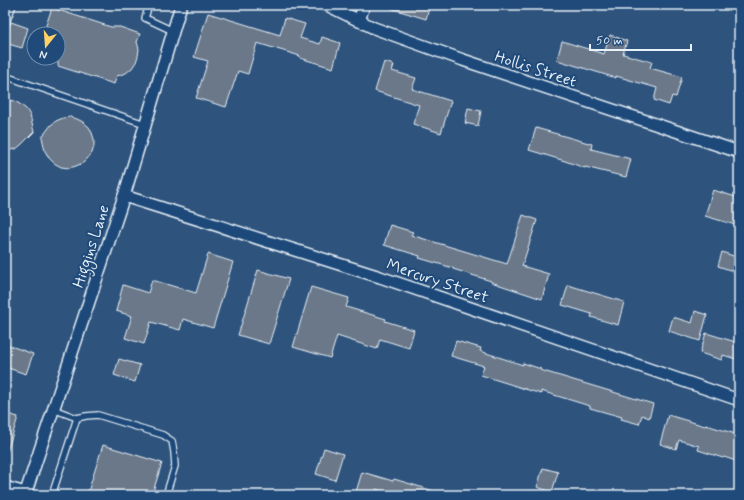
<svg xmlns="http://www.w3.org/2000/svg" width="744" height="500" font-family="Mynerve,sans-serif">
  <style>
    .building { fill: #6a7889; stroke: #e8f1f8 }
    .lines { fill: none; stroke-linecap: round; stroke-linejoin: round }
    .service-casing { stroke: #e8f1f8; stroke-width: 8 }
    .minor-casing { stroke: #e8f1f8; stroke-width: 14 }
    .service { stroke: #1f4a7a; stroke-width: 5.5 }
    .minor { stroke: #1f4a7a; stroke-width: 11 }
    .labels { text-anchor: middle; stroke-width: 4; stroke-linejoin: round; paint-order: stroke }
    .street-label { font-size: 16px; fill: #e8f1f8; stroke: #1f4a7a }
  </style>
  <rect width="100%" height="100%" fill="#2e537d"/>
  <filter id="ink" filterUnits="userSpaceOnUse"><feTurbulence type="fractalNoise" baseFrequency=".025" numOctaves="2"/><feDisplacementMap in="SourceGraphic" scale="8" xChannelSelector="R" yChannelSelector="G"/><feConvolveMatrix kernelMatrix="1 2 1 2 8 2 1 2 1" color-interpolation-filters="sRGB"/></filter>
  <g filter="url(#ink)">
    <!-- building -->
    <g class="building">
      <path d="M 390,5 L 430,5 L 426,19 L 390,8 Z"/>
      <path d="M 52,8 L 111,27 L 120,27 L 140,34 L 137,42 L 139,49 L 138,56 L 136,62 L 132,68 L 126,73 L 117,76 L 114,84 L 58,66 L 58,34 L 43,34 Z"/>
      <path d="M 208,13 L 280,35 L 285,18 L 305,24 L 300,38 L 320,44 L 322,37 L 340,43 L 333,68 L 300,58 L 300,56 L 257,43 L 248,74 L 238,71 L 226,107 L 196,98 L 208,61 L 194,57 Z"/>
      <path d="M 11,22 L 28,28 L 22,48 L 5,43 L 5,38 Z"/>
      <path d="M 610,35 L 627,41 L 623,54 L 652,62 L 650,68 L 682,77 L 676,97 L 672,96 L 669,105 L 654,100 L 657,88 L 616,76 L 616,78 L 557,60 L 562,41 L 604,54 Z"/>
      <path d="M 384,62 L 394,65 L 392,71 L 416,78 L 412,89 L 451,101 L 441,133 L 413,124 L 419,105 L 375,91 Z"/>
      <path d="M 5,100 L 15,101 L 21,105 L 26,109 L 30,115 L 34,132 L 21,145 L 16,149 L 5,151 Z"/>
      <path d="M 468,108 L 481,111 L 478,126 L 465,123 Z"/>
      <path d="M 70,117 L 77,119 L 83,122 L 89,127 L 92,133 L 94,139 L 94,146 L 92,153 L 88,158 L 83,163 L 76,166 L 69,168 L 61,167 L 54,163 L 49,158 L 45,151 L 42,137 L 51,125 L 56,121 L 63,118 Z"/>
      <path d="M 536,128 L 592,144 L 591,149 L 631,159 L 626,177 L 585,167 L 585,168 L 565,161 L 529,150 Z"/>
      <path d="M 713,190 L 739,198 L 739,226 L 705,216 Z"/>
      <path d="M 523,215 L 537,220 L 522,266 L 549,274 L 542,299 L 491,282 L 491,281 L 453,269 L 453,268 L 419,258 L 420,256 L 384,245 L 390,225 L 413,232 L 411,235 L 507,264 Z"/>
      <path d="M 722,252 L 739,258 L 739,273 L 718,266 Z"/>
      <path d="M 208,254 L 233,262 L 213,328 L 183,319 L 180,330 L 151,322 L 144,344 L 125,338 L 132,316 L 116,311 L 123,285 L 148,293 L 152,280 L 196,293 Z"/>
      <path d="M 258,270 L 289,279 L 269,344 L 238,335 Z"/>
      <path d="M 568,285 L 624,302 L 618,325 L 591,317 L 592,314 L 562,305 Z"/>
      <path d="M 311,287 L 349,298 L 346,307 L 386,319 L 385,321 L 414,330 L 409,348 L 380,339 L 377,349 L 337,336 L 330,358 L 293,347 Z"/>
      <path d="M 695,311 L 707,315 L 700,341 L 669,331 L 673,317 L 692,323 Z"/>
      <path d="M 706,333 L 739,343 L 739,360 L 723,355 L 722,360 L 700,353 Z"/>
      <path d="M 456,341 L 481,348 L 480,351 L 523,365 L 523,363 L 541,369 L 540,370 L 653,404 L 649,418 L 642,415 L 639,424 L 621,419 L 622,417 L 590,408 L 590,406 L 541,391 L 541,394 L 481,375 L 484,366 L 451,356 Z"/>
      <path d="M 5,344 L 33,354 L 26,374 L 5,367 Z"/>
      <path d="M 119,359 L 140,365 L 135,382 L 114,375 Z"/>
      <path d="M 5,413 L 18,417 L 7,452 L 5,451 Z"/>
      <path d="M 668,415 L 705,426 L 706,425 L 739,435 L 739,462 L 724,457 L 723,458 L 698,450 L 699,446 L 679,440 L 676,449 L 660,444 Z"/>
      <path d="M 103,445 L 162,463 L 152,495 L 87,495 Z"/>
      <path d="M 324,448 L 343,454 L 335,480 L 316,474 Z"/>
      <path d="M 543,468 L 558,472 L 552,492 L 537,487 Z"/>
      <path d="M 362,472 L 393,481 L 394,479 L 437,492 L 437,495 L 397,495 L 376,489 L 374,495 L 368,495 L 356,492 Z"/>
    </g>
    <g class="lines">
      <!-- service casing -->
      <g class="service-casing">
        <g id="service">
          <path d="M 149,5 L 145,18 L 173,31"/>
          <path d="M 5,25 L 13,5"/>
          <path d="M 5,76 L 145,124"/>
          <path d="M 53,409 L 77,418 L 86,416 L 98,415 L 163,435 L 172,441 L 174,452 L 175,466 L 166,495"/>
          <path d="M 52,495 L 77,418"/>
        </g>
      </g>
      <!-- minor casing -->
      <g class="minor-casing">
        <g id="minor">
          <path d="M 327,5 L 374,28 L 463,60 L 739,152"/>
          <path d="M 359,21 L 364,5"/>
          <path d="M 124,196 L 380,277 L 739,400"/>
          <path d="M 5,487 L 25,493"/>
          <path d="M 25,495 L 124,196 L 181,5"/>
        </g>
      </g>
      <!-- service -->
      <use href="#service" class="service"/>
      <!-- minor -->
      <use href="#minor" class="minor"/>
    </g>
  </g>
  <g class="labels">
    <!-- street labels -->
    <g class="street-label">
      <text transform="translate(536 68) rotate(18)" y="6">Hollis Street</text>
      <text transform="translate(90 246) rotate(-72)" y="6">Higgins Lane</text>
      <text transform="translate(438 280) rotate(19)" y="6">Mercury Street</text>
    </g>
  </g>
  <!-- margin -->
  <rect width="744" height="500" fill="none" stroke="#1f4a7a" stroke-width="20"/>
  <rect x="10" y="10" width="724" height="480" fill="none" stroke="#e8f1f8" stroke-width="1.5" filter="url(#ink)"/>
  <!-- north arrow -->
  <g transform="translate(46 46) rotate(197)"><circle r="19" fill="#1f4a7a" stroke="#6f8dac"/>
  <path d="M0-3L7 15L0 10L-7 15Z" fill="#ffd166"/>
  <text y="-6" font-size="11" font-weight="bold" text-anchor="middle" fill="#e8f1f8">N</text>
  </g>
  <!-- scale -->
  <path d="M590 44v6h101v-6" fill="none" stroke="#e8f1f8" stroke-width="2"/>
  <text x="596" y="44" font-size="12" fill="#e8f1f8" stroke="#1f4a7a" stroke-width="3" paint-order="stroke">50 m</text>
</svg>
